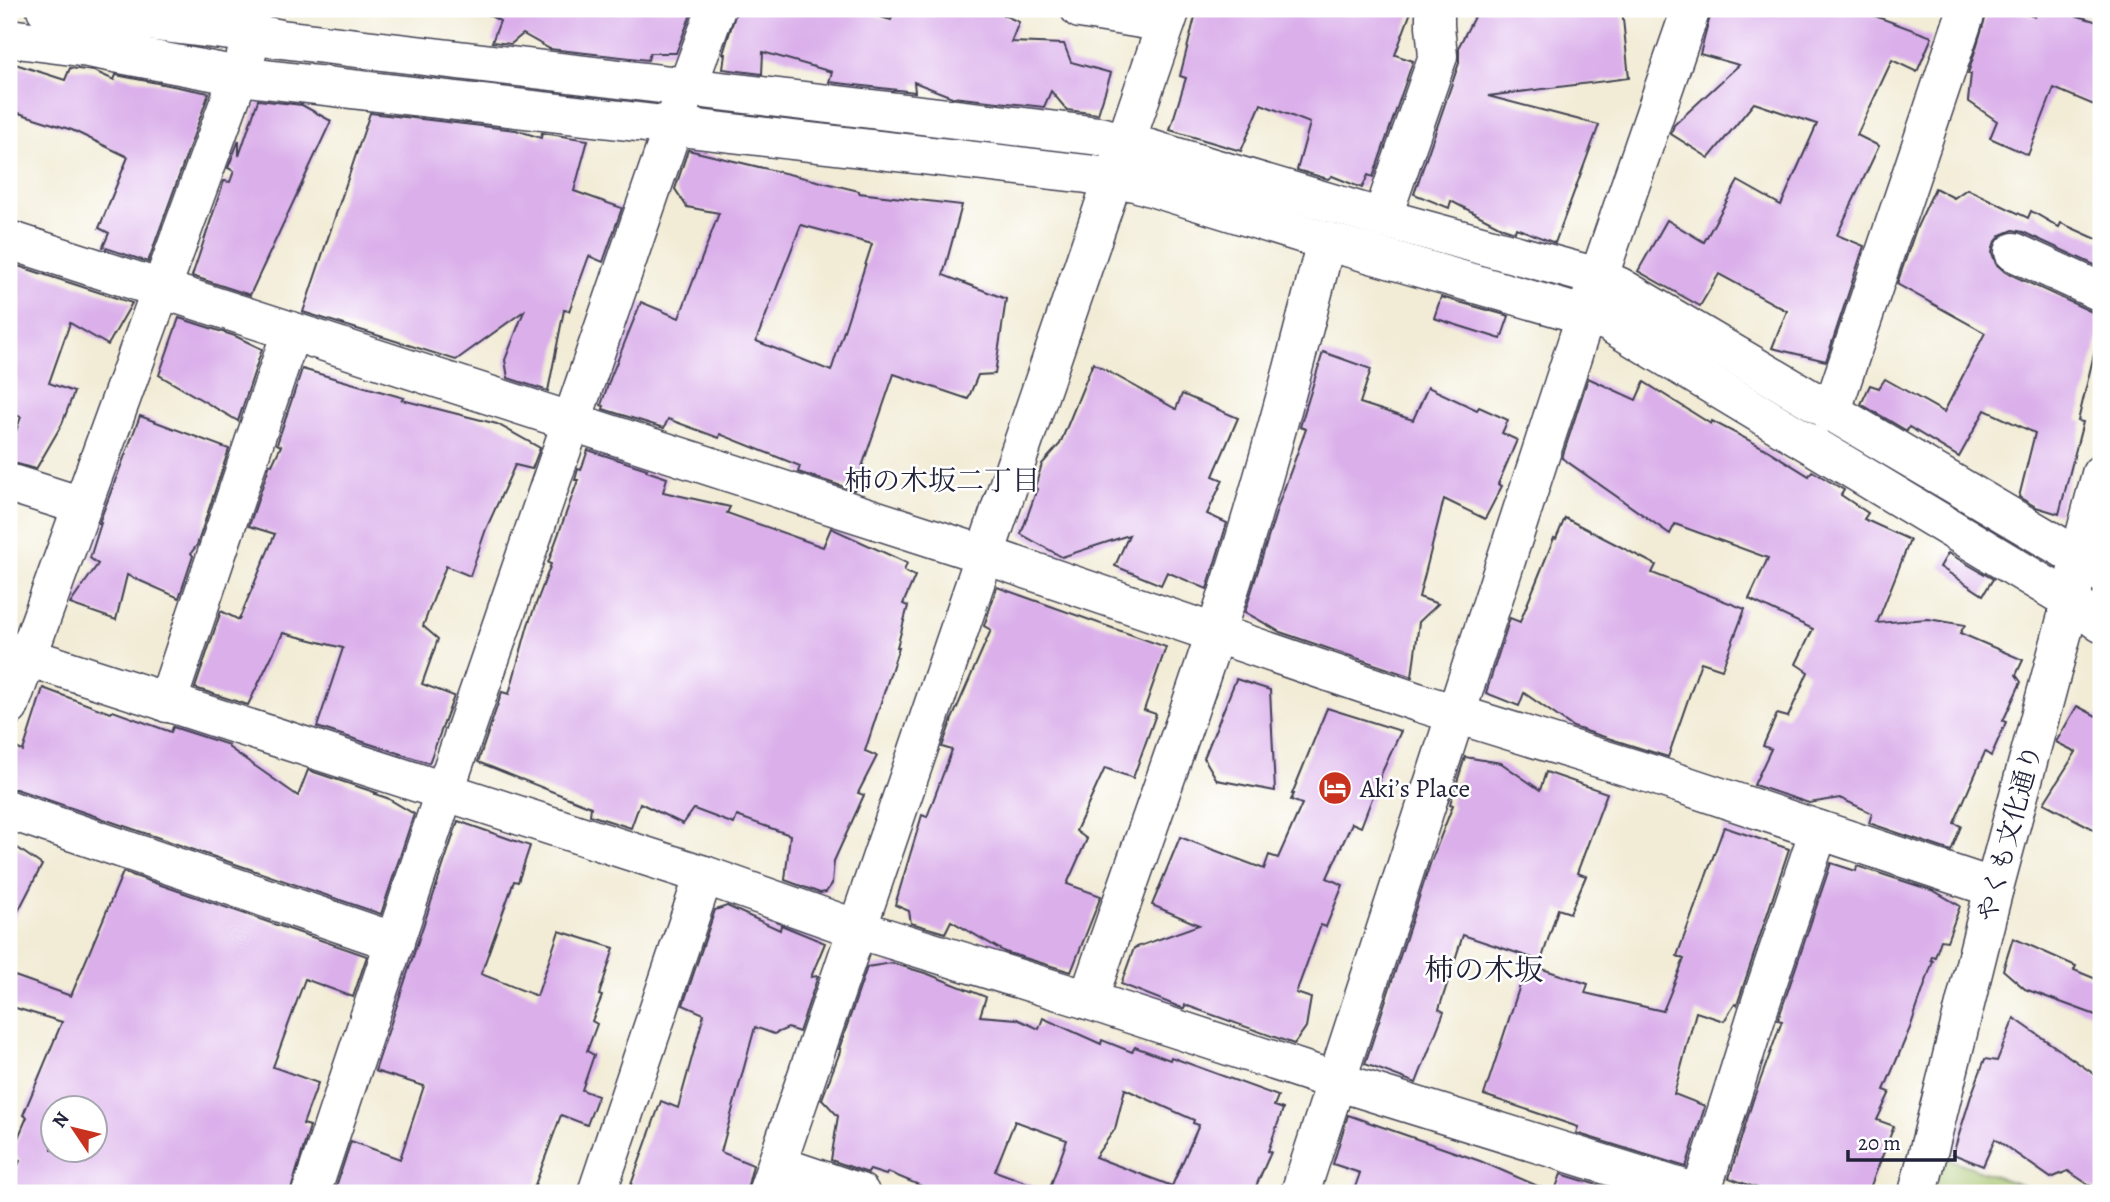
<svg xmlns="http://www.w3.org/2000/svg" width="2110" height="1202" font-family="Alegreya,'Noto Serif JP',serif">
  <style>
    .green { fill: #a3c067; stroke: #627151; stroke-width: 2 }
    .building { fill: #daafea; fill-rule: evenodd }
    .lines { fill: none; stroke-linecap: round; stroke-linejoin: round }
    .minor-casing { stroke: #414052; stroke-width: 41 }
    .minor { stroke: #fff; stroke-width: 38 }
    .labels { text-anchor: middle; stroke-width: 5; stroke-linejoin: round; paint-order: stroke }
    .poi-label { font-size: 26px; fill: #22223b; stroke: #fff; text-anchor: start }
    .street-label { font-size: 26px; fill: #22223b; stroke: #fff }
    .neighbourhood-label { font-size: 28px; fill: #22223b; stroke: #fff }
    .quarter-label { font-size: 30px; fill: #22223b; stroke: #fff }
  </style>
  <rect width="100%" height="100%" fill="#fff"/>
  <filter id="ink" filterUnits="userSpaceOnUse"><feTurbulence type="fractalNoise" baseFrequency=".0143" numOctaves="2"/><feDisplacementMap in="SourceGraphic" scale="14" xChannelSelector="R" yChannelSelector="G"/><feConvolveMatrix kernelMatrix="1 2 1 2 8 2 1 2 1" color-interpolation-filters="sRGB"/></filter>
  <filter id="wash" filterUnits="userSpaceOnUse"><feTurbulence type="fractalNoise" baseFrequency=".00686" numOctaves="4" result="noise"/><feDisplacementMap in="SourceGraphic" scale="28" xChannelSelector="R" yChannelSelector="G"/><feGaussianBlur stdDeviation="1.57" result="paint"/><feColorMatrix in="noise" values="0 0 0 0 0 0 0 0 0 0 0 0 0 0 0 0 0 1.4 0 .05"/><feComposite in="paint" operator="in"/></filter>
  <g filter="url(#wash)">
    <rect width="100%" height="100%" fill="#f2ecd6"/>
    <!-- green -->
    <path class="green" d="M 1941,1156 L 2042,1193 L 1931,1193 Z"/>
    <g id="blocks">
      <!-- building -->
      <g class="building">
        <path d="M 477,9 L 693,9 L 676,53 L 650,53 L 648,60 L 550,49 L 523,34 L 511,44 L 492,42 L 500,21 Z"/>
        <path d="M 737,9 L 853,9 L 891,20 L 895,9 L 990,9 L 1019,22 L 1011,42 L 1064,44 L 1071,62 L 1111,73 L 1098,114 L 1067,110 L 1051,91 L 1044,107 L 952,97 L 914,82 L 915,92 L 829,82 L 832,72 L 763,52 L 762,74 L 723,69 L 725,54 L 723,54 Z"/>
        <path d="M 1197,9 L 1412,9 L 1395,55 L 1413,61 L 1373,177 L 1368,175 L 1362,188 L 1332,176 L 1328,179 L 1297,170 L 1310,123 L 1261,104 L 1241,151 L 1170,130 L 1186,78 L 1180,76 Z"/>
        <path d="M 1478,9 L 1622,9 L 1629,78 L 1488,96 L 1599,125 L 1555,243 L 1516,228 L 1515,232 L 1503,228 L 1451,201 L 1449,208 L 1414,194 L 1459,63 L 1459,46 Z"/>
        <path d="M 1712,9 L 1856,9 L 1932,37 L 1917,72 L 1892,60 L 1857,135 L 1879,146 L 1837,235 L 1864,246 L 1826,361 L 1772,348 L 1787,311 L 1719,274 L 1700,306 L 1638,271 L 1667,220 L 1704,242 L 1738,181 L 1781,205 L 1817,124 L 1754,103 L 1709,158 L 1671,134 L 1674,125 L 1739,65 L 1700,54 Z"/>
        <path d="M 1988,9 L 2012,9 L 2035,17 L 2037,9 L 2055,9 L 2101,23 L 2101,108 L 2054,88 L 2028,155 L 1990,138 L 1997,121 L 1968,101 L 1971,74 L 1968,74 Z"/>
        <path d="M 9,62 L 65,80 L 70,68 L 94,71 L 114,80 L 116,75 L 209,93 L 148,262 L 103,247 L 109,233 L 99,228 L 128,157 L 72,130 L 9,110 Z"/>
        <path d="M 258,100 L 302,105 L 331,121 L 250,295 L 192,276 L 224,181 L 230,182 L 234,171 L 228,168 L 239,140 L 239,156 Z"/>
        <path d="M 370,113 L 516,130 L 541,138 L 542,133 L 588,140 L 574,191 L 622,208 L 603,262 L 589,256 L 569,311 L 564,310 L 548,391 L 508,378 L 505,360 L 524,311 L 456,360 L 303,312 Z"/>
        <path d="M 688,150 L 859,191 L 859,193 L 962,205 L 943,275 L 1006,299 L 995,374 L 978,375 L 968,399 L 894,374 L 854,490 L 798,472 L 800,466 L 720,434 L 719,438 L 668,419 L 664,428 L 603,409 L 604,406 L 601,405 L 610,379 L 641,302 L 679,318 L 719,213 L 687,207 L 675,189 ZM 801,225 L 872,244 L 831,371 L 756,341 Z"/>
        <path d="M 1935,188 L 1954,198 L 1967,189 L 2028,218 L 2031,211 L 2059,227 L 2061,223 L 2101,241 L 2101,268 L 2023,232 L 2013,230 L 2001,235 L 1994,244 L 1992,253 L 1996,264 L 2005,272 L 2092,312 L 2101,314 L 2101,325 L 2078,421 L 2083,422 L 2059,514 L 2036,507 L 2019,497 L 2035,433 L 1985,410 L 1959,457 L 1909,427 L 1907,431 L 1861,404 L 1870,385 L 1879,388 L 1885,379 L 1944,412 L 1985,333 L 1897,284 L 1916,229 Z"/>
        <path d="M 18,266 L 132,303 L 108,345 L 70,323 L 49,383 L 74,392 L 62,424 L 36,469 L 10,462 L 11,452 L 9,450 L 21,417 L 9,412 L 9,268 L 16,271 Z"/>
        <path d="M 1441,297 L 1509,316 L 1501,339 L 1434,318 Z"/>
        <path d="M 179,318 L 235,336 L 262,349 L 238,421 L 159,375 Z"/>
        <path d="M 1323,352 L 1371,369 L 1360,403 L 1413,420 L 1428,387 L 1477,410 L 1479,407 L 1508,420 L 1502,433 L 1517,440 L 1498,484 L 1502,486 L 1485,519 L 1444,499 L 1419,597 L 1438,604 L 1419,622 L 1412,677 L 1280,632 L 1245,612 L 1279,503 L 1306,429 L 1300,427 Z"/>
        <path d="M 1093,363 L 1176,409 L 1182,394 L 1238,418 L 1213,476 L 1223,480 L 1207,514 L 1227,523 L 1207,589 L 1167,572 L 1161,585 L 1115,566 L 1129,535 L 1062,557 L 1021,534 L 1037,489 L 1035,487 L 1042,464 L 1060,444 Z"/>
        <path d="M 302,369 L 404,398 L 402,400 L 497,424 L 540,448 L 532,469 L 515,465 L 486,529 L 470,576 L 446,566 L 423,626 L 438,639 L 422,684 L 454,696 L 429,763 L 317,727 L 343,648 L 283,633 L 248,705 L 195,688 L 221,611 L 239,620 L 275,534 L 249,526 L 270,464 L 272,465 L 281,446 L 277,444 Z"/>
        <path d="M 1588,378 L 1636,400 L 1644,382 L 1711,424 L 1712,421 L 1764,448 L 1809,476 L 1812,471 L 1844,490 L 1841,495 L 1868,513 L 1864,519 L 1910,540 L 1877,623 L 1928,619 L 1965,625 L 1960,633 L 2023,660 L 2016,675 L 2021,682 L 2003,721 L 2006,722 L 1991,756 L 1985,752 L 1954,823 L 1961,826 L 1951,851 L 1869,823 L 1872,813 L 1840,798 L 1809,803 L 1754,785 L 1771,749 L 1763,746 L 1777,714 L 1788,717 L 1808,672 L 1796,664 L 1813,629 L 1749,599 L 1768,558 L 1675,524 L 1670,534 L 1562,458 Z"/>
        <path d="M 140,416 L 229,449 L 197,545 L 191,553 L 193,556 L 179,598 L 127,575 L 116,620 L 70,604 L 98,564 L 90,558 L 101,523 L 99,523 Z"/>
        <path d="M 588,450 L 647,469 L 646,471 L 667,478 L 663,492 L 730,507 L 727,513 L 823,547 L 831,528 L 907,563 L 904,571 L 915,576 L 903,604 L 908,606 L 897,647 L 899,647 L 865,751 L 877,756 L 858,793 L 864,795 L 834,861 L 832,884 L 826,892 L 820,893 L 785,880 L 790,835 L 737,816 L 734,824 L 694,809 L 683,824 L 640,803 L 631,828 L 590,815 L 591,807 L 478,762 L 502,692 L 509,694 L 528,625 L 551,564 L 548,563 L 578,480 L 575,480 L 578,469 L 581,470 Z"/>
        <path d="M 1565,518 L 1656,565 L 1652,573 L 1745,609 L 1722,669 L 1701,662 L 1668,757 L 1573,727 L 1524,693 L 1519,706 L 1486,693 L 1510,618 L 1520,622 L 1554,538 L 1556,539 Z"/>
        <path d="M 1948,553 L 1993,579 L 1983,595 L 1940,567 Z"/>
        <path d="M 997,587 L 1166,647 L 1144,710 L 1156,714 L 1133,778 L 1105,768 L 1076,831 L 1087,839 L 1067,884 L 1101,896 L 1071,972 L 1005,952 L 951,921 L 945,933 L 911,923 L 909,911 L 895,905 L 922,815 L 927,817 L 952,750 L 942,747 L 952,719 L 991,630 L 984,626 Z"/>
        <path d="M 1236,679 L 1270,690 L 1275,791 L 1217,780 L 1204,758 Z"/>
        <path d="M 43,688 L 110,713 L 113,711 L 171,732 L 173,727 L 229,745 L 228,747 L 298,796 L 308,770 L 377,793 L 375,794 L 387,798 L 414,814 L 381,914 L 16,789 L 9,789 L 9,772 L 16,748 L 23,751 Z"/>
        <path d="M 2077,706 L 2098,717 L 2101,713 L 2101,833 L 2044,803 L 2076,752 L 2056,742 Z"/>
        <path d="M 1327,708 L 1401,731 L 1383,770 L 1361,827 L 1352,823 L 1327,878 L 1343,885 L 1326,927 L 1321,925 L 1296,993 L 1311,998 L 1306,1027 L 1294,1044 L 1185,1005 L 1184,1008 L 1182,1008 L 1121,984 L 1134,948 L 1199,925 L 1152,905 L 1180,837 L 1264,869 L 1269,855 L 1278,858 L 1302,804 L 1291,800 L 1294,794 L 1292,794 Z"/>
        <path d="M 1465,757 L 1501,763 L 1540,790 L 1546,772 L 1607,793 L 1577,873 L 1586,876 L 1570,913 L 1558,909 L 1541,961 L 1463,935 L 1439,1009 L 1444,1012 L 1416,1083 L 1365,1064 L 1430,864 L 1453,805 L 1450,804 Z"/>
        <path d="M 458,821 L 530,846 L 518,882 L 514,881 L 481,974 L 537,996 L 559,931 L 614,948 L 599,995 L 602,996 L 592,1021 L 597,1024 L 587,1051 L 594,1055 L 582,1090 L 598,1096 L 587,1125 L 561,1115 L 532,1193 L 334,1193 L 351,1141 L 400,1159 L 424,1086 L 375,1071 Z"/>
        <path d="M 1724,827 L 1789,849 L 1737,1005 L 1735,1004 L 1724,1021 L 1696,1012 L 1674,1094 L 1705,1106 L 1686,1167 L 1576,1133 L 1578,1127 L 1484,1095 L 1527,964 L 1588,984 L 1585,993 L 1663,1011 L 1684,959 L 1677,956 Z"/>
        <path d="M 9,842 L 42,865 L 9,929 Z"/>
        <path d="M 1831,863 L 1856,871 L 1857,866 L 1934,891 L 1960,906 L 1947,941 L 1941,940 L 1935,957 L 1932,956 L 1931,960 L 1933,961 L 1910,1028 L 1884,1090 L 1890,1092 L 1877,1120 L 1894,1126 L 1868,1193 L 1771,1193 L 1729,1178 L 1753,1100 L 1782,1021 L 1778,1020 Z"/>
        <path d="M 123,872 L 367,956 L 353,997 L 305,979 L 273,1067 L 318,1083 L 303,1124 L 310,1126 L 290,1193 L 9,1193 L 9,1183 L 20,1161 L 12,1152 L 27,1117 L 23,1115 L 62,1022 L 9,1006 L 9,974 L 71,996 ZM 52,1108 L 94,1108 L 94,1150 L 52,1150 Z"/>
        <path d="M 727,906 L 780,930 L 781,925 L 825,943 L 811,977 L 818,976 L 799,1032 L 788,1028 L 774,1034 L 755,1027 L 721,1152 L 753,1165 L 746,1193 L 628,1193 L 661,1101 L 678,1108 L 704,1014 L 683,1005 L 715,910 Z"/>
        <path d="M 2013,938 L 2076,966 L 2074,970 L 2101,981 L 2101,1017 L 2025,989 L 2003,970 Z"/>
        <path d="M 892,963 L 928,974 L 986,997 L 980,1016 L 1017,1019 L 1039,1029 L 1043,1018 L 1101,1044 L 1102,1040 L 1132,1052 L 1135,1047 L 1170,1060 L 1171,1057 L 1278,1096 L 1274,1106 L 1283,1109 L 1268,1151 L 1271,1152 L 1253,1193 L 1048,1193 L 1067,1140 L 1015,1121 L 995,1171 L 1047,1190 L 1047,1193 L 938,1193 L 888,1172 L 886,1175 L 870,1170 L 868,1173 L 831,1160 L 838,1116 L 822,1099 L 841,1049 L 839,1049 L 867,967 ZM 1125,1089 L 1194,1120 L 1193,1123 L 1199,1125 L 1172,1186 L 1095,1157 L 1115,1129 Z"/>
        <path d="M 2014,1018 L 2101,1079 L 2101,1193 L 2068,1171 L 2051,1178 L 1995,1139 L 1983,1166 L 1953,1154 L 1971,1096 L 1985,1059 L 1997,1061 Z"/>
        <path d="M 1348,1115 L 1480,1161 L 1554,1193 L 1561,1174 L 1624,1193 L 1353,1193 L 1360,1173 L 1333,1164 Z"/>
      </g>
    </g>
  </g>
  <g filter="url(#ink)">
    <use href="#blocks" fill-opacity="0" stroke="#414052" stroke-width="2"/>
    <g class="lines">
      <!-- minor casing -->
      <g class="minor-casing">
        <g id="minor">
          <path d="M 46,9 L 255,34 L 281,39 L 1099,136 L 1126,142 L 1382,218 L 1598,277 L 1620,287 L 2063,548 L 2101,573"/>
          <path d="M 1080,9 L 1166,23"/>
          <path d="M 9,38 L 88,48 L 239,76 L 1087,174 L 1135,182 L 1326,241 L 1608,322 L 2071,601 L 2101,623"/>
          <path d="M 1382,218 L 1438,56 L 1435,26 L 1435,9"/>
          <path d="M 9,240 L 985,555 L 1417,702 L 1654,775 L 1994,888"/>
          <path d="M 2014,252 L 2101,292"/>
          <path d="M 1831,413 L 1967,9"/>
          <path d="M 9,483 L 82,506"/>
          <path d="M 9,651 L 704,875 L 857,929 L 1088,1000 L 1336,1081 L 1697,1193"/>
          <path d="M 167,703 L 291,332"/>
          <path d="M 9,707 L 247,53"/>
          <path d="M 9,810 L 395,942"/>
          <path d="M 1088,1000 C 1130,878 1174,757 1215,634 C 1258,505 1293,373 1326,241"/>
          <path d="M 777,1165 L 860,1193"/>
          <path d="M 311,1193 L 444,793 L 679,109 L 716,9"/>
          <path d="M 597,1193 L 704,875"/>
          <path d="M 767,1193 L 1171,9"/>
          <path d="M 1300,1193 L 1591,299 L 1691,9"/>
          <path d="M 1701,1193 L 1761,1002 L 1819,830"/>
          <path d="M 1918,1193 L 1994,888 L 2071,601 L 2079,558 L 2101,474"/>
        </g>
      </g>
      <!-- minor -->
      <use href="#minor" class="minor"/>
    </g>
  </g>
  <!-- icons -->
  <defs>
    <g id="hotel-disc" transform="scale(1.75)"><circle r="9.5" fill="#c8321e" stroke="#fff"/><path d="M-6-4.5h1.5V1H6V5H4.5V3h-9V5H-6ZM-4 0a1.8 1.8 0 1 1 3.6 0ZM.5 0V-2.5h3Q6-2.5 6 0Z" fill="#fff"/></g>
  </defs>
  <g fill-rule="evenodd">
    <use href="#hotel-disc" x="1335" y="788"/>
  </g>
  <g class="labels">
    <!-- poi labels -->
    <g class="poi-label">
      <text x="1360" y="797">Aki’s Place</text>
    </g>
    <!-- street labels -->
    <g class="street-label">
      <text transform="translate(2009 833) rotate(-75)" y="9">やくも文化通り</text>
    </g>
    <!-- neighbourhood labels -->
    <g class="neighbourhood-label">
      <text x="942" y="490">柿の木坂二丁目</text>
    </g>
    <!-- quarter labels -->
    <g class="quarter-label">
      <text x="1484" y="980">柿の木坂</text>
    </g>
  </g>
  <!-- margin -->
  <rect width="2110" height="1202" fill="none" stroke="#fff" stroke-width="35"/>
  <!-- north arrow -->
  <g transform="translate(74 1129) rotate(305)"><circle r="33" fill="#ffffff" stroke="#a7a7b1" stroke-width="2"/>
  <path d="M0-5L12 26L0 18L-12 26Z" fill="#c8321e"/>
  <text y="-10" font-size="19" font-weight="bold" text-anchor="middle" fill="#22223b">N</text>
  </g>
  <!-- scale -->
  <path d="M1848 1150v10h107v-10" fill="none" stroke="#22223b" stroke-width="3.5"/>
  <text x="1858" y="1150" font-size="21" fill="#22223b" stroke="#ffffff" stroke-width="5" paint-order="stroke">20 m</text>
</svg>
